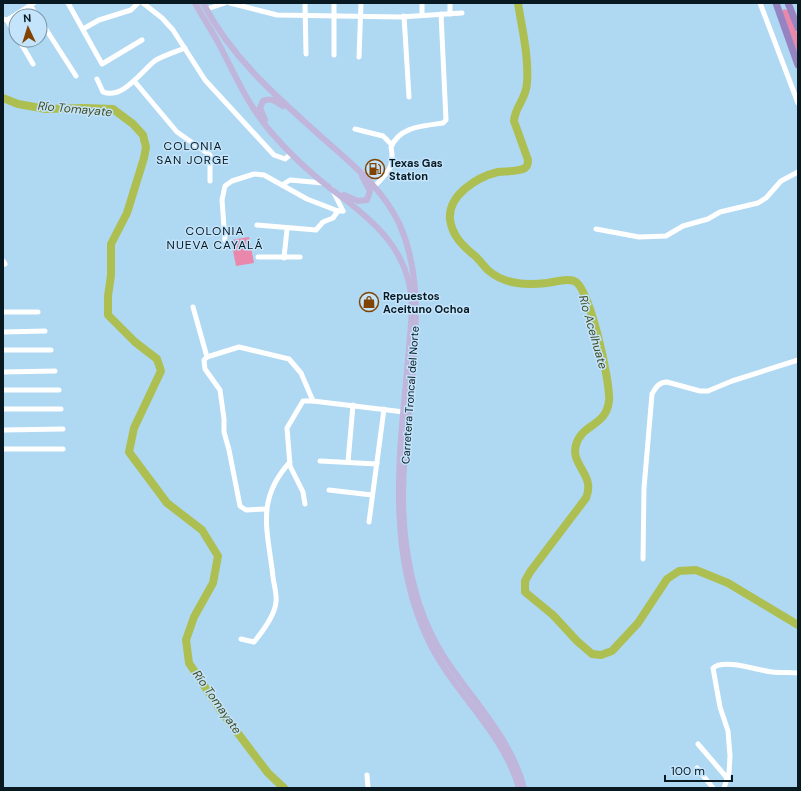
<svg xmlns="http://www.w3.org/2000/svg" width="801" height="791" font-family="'DM Sans',sans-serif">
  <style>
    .green { fill: #ea88ac }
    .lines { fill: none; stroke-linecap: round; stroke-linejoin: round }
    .river { stroke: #aebf52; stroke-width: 8 }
    .minor { stroke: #fff; stroke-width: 5 }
    .major { stroke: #c0b5da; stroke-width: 6 }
    .highway { stroke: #9684c2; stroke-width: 7 }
    .labels { text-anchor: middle; stroke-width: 3; stroke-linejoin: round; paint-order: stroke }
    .poi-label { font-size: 11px; font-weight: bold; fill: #091922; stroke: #c3e4fa; text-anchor: start }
    .street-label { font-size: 11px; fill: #091922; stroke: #c3e4fa }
    .water-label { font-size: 12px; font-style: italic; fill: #434a1e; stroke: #c3e4fa }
    .neighbourhood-label { font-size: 12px; letter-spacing: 1px; fill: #091922; stroke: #c3e4fa }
  </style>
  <rect width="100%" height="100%" fill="#afd8f3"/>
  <!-- green -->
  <g class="green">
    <path d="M 784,9 L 789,11 L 798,36 L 798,55 L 782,11 Z"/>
    <path d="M 249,237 L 254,263 L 236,266 L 231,240 Z"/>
  </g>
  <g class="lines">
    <!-- river -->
    <g class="river">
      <path d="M 518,3 C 522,29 529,57 527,83 C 526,100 515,106 514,121 L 528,160 C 528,163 528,166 525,168 C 518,172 506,171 498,172 C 477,177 448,195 450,219 C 452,236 463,246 475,256 C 480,260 484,267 489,271 C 506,285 527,285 547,283 C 555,282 566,278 574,281 C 589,284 611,384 609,401 C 606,427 582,423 576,445 C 570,465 596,475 586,498 L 530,572 L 525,581 L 525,592 L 553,615 L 577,641 L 592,654 L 601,655 L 612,651 L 638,623 L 667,579 L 679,571 L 696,570 L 728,583 L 798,625"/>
      <path d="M 3,98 L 18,104 L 46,109 L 85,108 L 113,109 L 133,124 L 143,135 L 146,147 L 144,158 L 127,213 L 111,244 L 111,275 L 108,296 L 108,315 L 135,342 L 157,359 L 161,371 L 134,428 L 129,452 L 167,503 L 202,530 L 218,556 L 213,583 L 194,617 L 186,640 L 189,663 L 221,711 L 268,773 L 284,788"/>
    </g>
    <!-- minor -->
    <g class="minor">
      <path d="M 68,3 L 102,64 L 142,40"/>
      <path d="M 143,3 L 162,18 L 173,30 L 205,80 L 274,155 L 285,159 L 291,154"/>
      <path d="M 230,3 L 277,15 L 400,17 L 462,13"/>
      <path d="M 305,3 L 306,54"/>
      <path d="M 334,3 L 334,55"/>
      <path d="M 422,3 L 422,15"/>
      <path d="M 450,3 L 450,14"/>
      <path d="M 760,3 L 798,103"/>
      <path d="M 30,5 L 37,16"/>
      <path d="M 207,9 L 225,3"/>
      <path d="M 404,16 L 409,97"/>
      <path d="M 3,19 L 7,20 L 16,36"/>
      <path d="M 7,20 L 34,3"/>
      <path d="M 40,20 L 76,76"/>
      <path d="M 83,29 L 99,20 L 131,10 L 138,3"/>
      <path d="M 19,40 L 33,64"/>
      <path d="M 359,57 L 361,3"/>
      <path d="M 97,79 L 103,92 C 123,100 142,70 156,60 C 165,55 175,52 185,48"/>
      <path d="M 135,82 L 177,132 L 210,155 L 210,181"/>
      <path d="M 355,129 L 383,136 L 392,145"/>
      <path d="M 282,185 L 290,180 L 323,183"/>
      <path d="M 375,186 C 388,172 395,167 391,147 C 400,126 424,126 443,123 L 446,120 L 441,14"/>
      <path d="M 332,189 L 343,211"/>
      <path d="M 257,225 L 316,230 L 323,222 L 333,218 L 338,211"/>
      <path d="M 596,229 L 639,237 L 666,236 L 683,226 L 708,219 L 720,212 L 758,203 L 766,198 L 781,181 L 798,172"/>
      <path d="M 225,240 L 222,200 L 225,186 L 232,181 L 254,174 L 264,175 L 307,199 L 338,211 L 343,211"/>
      <path d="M 258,257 L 300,257"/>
      <path d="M 284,258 L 287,229"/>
      <path d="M 3,261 L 5,264"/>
      <path d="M 193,307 L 207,357"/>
      <path d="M 3,312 L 38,312"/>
      <path d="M 3,332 L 45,331"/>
      <path d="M 3,350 L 51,350"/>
      <path d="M 3,372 L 55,371"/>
      <path d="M 3,390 L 59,390"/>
      <path d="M 3,409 L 61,409"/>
      <path d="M 3,430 L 63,429"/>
      <path d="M 3,449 L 63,449"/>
      <path d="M 320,461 L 377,464"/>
      <path d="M 348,462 L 353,405"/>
      <path d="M 329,490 L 372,495"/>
      <path d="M 305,504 L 303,492 L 290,466 L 287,428 L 303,401 L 313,401 L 404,412"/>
      <path d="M 266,509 L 246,510 L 240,506 L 229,450 L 224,432 L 224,419 L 220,390 L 205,369 L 204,360 L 207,357 L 239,347 L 289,359 L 301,373 L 313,401"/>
      <path d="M 369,522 L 384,409"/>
      <path d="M 643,559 L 644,488 L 652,394 C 656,387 659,382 667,382 L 700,391 L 708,391 L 732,381 L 798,360"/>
      <path d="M 241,639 L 254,642 C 263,631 275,615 276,602 C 277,594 274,585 273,577 C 268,531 255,500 290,462"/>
      <path d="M 698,744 L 728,779"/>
      <path d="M 697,768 L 713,788"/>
      <path d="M 367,775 L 368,788"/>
      <path d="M 724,788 L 729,773 L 730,756 L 728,731 L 720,707 L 713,668 C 724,658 760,671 772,672 C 781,673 789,672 798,673"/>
    </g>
    <!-- major -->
    <g class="major">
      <path d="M 195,3 C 203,18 213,32 221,48 C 236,77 248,105 270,131 C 288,152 309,172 331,189 C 374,221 411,250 412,308 C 406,419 378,537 429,642 C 454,693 503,732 519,788"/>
      <path d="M 203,3 C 232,59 279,99 325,140 C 354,166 382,188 399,223 C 417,263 417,304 415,347 C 411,412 397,479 406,544 C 411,582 422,622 443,655 C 470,698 511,737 524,788"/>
      <path d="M 265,120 L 260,108 L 263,101 C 271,97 276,102 283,106"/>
      <path d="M 344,195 L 358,201 L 367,200 L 370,191 L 362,176"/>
    </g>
    <!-- highway -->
    <g class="highway">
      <path d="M 776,3 L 798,65"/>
      <path d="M 788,3 L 798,28"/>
    </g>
  </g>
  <!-- icons -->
  <defs>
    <g id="fuel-ring" transform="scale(1)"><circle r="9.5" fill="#c3e4fa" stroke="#814302" stroke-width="1.5"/><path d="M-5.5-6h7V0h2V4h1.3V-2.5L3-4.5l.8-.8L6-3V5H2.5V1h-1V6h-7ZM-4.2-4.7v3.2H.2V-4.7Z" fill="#814302"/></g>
    <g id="shop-ring" transform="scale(1)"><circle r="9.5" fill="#c3e4fa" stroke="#814302" stroke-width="1.5"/><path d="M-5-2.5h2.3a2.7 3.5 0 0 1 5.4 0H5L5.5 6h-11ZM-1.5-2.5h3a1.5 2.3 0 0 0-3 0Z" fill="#814302"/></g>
  </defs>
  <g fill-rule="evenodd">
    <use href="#fuel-ring" x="375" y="169"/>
    <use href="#shop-ring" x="369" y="302"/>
  </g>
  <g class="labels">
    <!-- poi labels -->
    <g class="poi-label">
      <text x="389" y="167">Texas Gas<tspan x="389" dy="13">Station</tspan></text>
      <text x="383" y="300">Repuestos<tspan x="383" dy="13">Aceituno Ochoa</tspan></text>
    </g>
    <!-- street labels -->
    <g class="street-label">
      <text transform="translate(410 395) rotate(-86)" y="4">Carretera Troncal del Norte</text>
    </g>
    <!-- water labels -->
    <g class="water-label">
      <text transform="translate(75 109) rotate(5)" y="4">Río Tomayate</text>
      <text transform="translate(593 332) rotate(74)" y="4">Río Acelhuate</text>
      <text transform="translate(217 702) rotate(55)" y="4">Río Tomayate</text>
    </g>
    <!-- neighbourhood labels -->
    <g class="neighbourhood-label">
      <text x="193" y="150">COLONIA<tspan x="193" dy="14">SAN JORGE</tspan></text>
      <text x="215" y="235">COLONIA<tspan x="215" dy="14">NUEVA CAYALÁ</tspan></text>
    </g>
  </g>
  <!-- border -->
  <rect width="801" height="791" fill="none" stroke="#091922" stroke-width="8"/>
  <!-- north arrow -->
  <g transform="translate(28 28) rotate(356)"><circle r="19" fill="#c3e4fa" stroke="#7993a4"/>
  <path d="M0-3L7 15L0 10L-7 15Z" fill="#814302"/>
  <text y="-6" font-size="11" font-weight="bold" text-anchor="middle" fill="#091922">N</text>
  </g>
  <!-- scale -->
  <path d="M665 775v6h67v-6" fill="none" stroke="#091922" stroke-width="2"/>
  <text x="671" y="775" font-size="12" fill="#091922" stroke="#c3e4fa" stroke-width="3" paint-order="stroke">100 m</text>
</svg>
